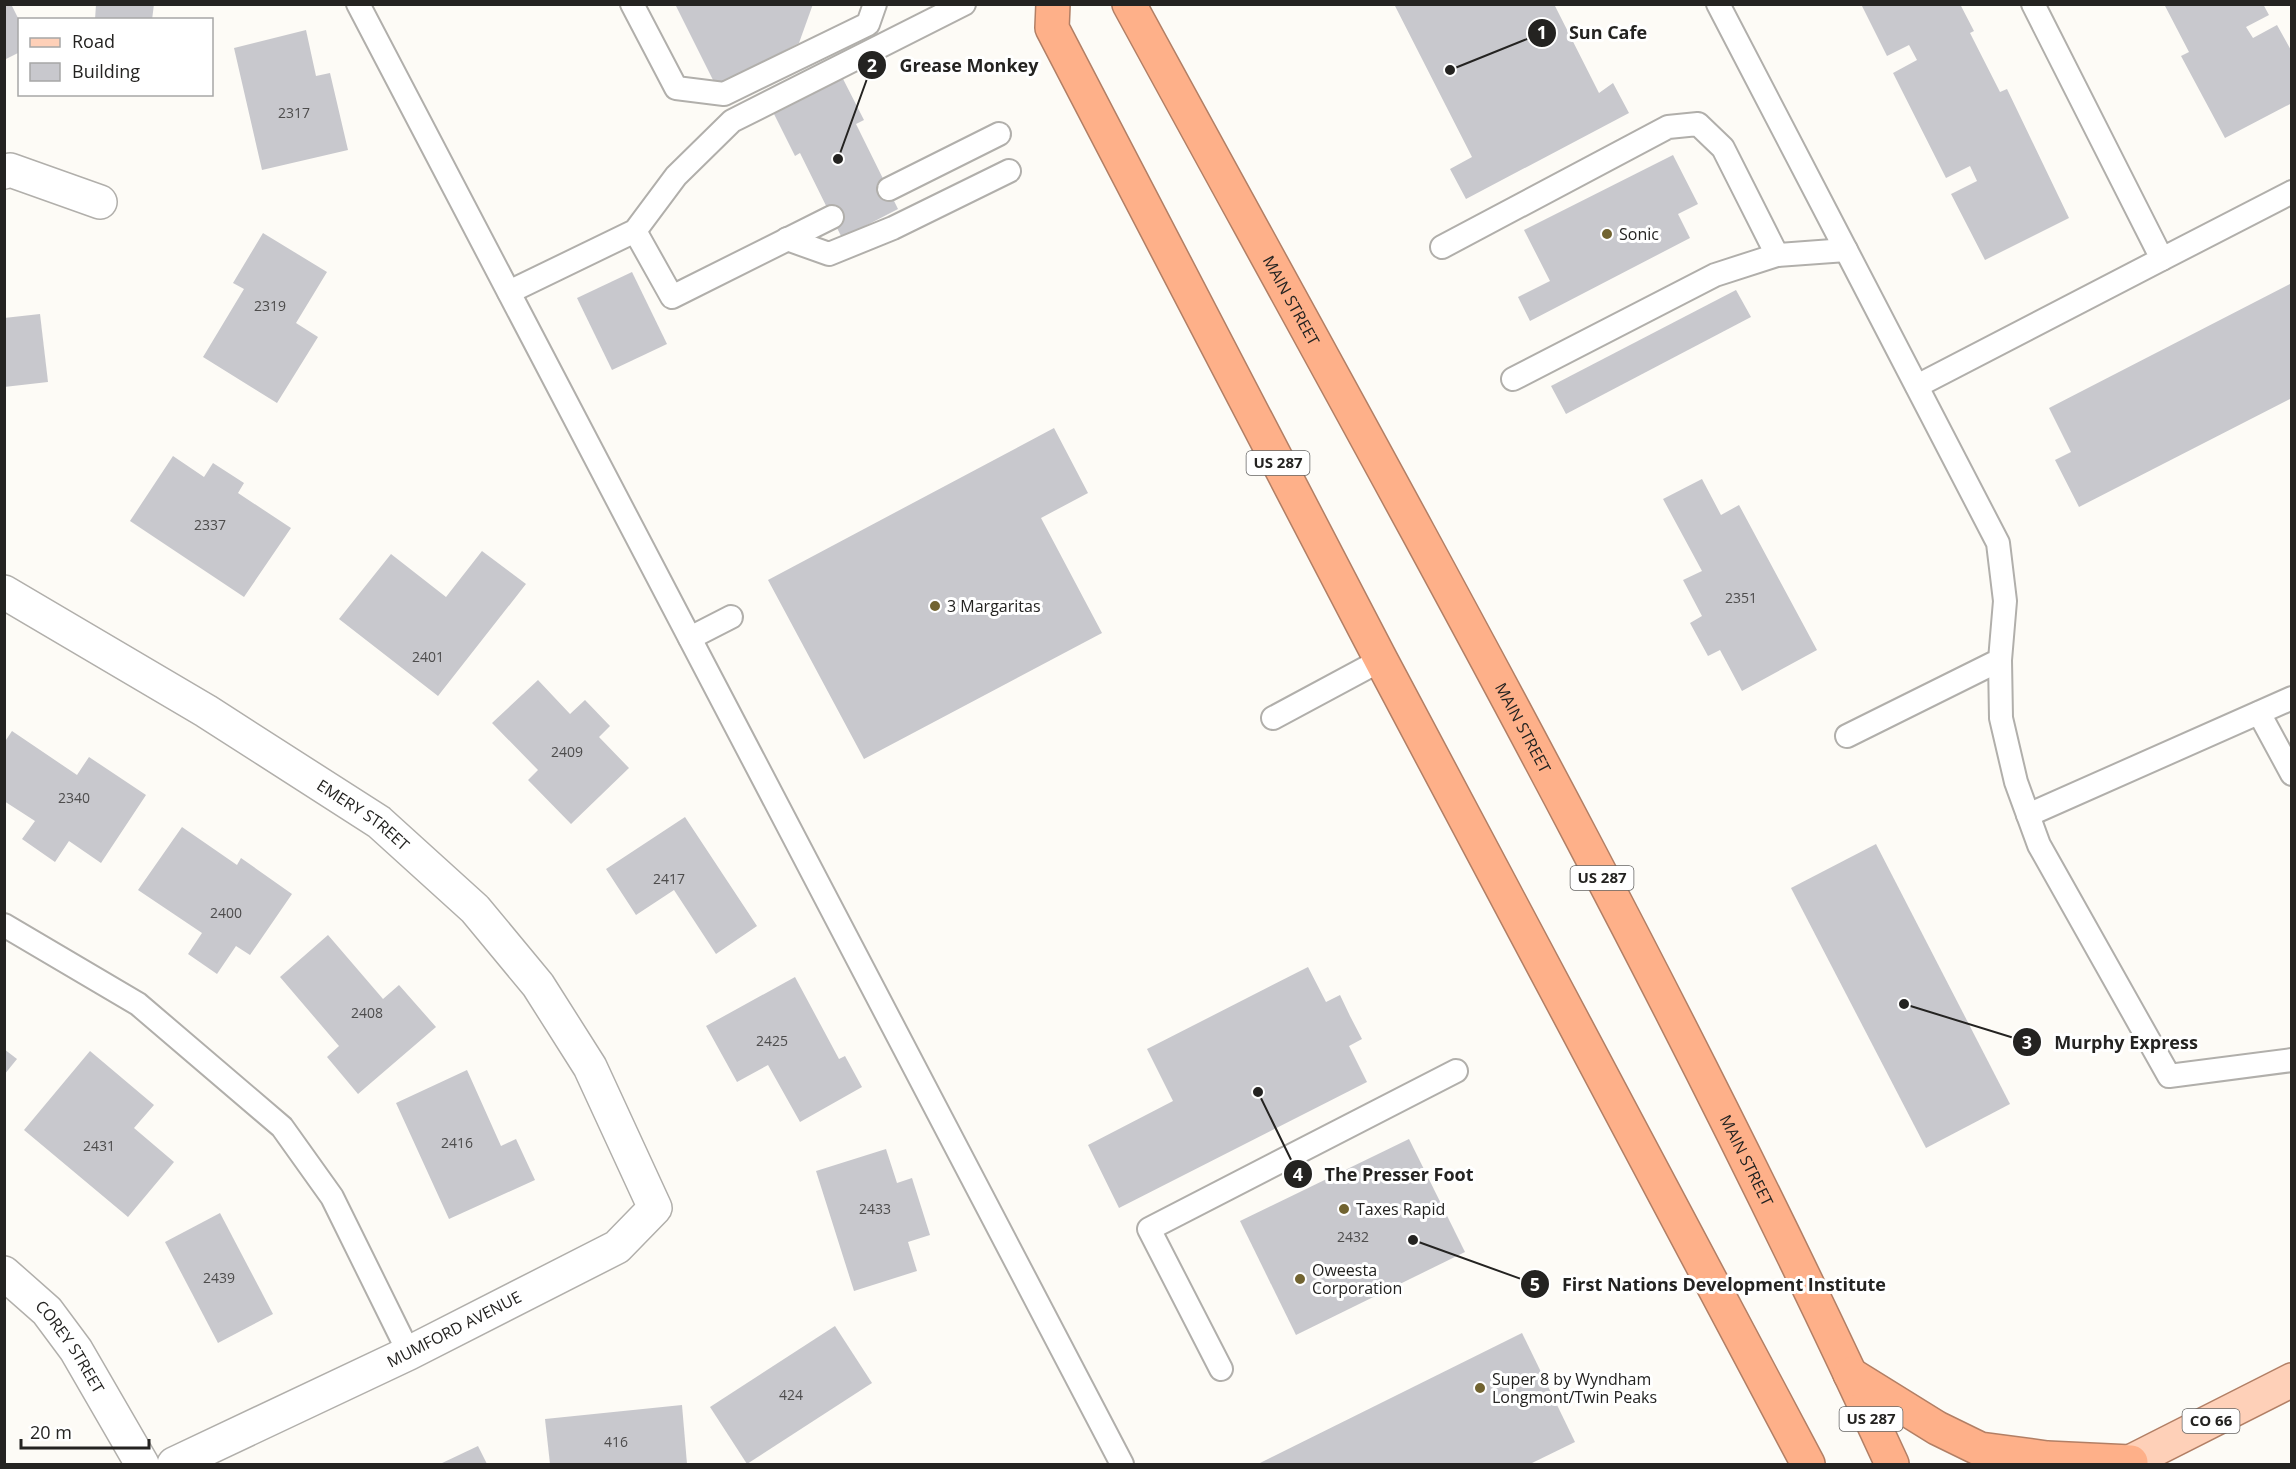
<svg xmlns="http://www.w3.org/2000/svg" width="2296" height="1469" font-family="'Open Sans',sans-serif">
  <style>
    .building { fill: #c8c8cd }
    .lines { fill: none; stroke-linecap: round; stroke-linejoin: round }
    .lane-casing { stroke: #b1afab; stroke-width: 26 }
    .street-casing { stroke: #b1afab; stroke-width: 36 }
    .primary-casing { stroke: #b27f65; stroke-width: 36 }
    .highway-casing { stroke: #b27f65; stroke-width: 36 }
    .lane { stroke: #fff; stroke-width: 22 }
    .street { stroke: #fff; stroke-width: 33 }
    .primary { stroke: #fed0b8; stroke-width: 33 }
    .highway { stroke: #feb089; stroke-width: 33 }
    .poi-dot { fill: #716330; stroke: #fff; stroke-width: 2 }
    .labels { text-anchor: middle; stroke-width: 6; stroke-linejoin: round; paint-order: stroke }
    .number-label { font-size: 14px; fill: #4d4c4c }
    .shield { fill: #fff; stroke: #666564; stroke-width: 1.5 }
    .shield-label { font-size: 15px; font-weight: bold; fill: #242321 }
    .poi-label { font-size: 16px; fill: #242321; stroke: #fff; text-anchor: start }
    .street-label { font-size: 16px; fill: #242321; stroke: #fff }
    .leader { fill: none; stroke: #242321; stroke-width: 2 }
    .callout-dot { fill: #242321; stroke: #fff; stroke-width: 2 }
    .mark-label { font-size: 18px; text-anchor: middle; font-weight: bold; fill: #fff }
    .callout-label { font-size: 18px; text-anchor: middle; font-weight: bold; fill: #242321; stroke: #fff; stroke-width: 6; stroke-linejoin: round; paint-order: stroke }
  </style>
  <rect width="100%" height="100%" fill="#fdfbf6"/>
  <!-- building -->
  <g class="building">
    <path d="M 4,4 L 11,4 L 20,22 L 20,52 L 4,60 Z"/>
    <path d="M 96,4 L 154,4 L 152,20 L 95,20 Z"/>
    <path d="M 675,4 L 813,4 L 799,43 L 716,86 Z"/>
    <path d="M 1394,4 L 1554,4 L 1599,93 L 1613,83 L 1629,113 L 1466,199 L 1450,169 L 1472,157 Z"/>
    <path d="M 1861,4 L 1960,4 L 1974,31 L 1970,33 L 2000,92 L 2007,89 L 2069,218 L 1985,260 L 1951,194 L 1977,181 L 1970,166 L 1946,178 L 1893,73 L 1917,60 L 1909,45 L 1887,56 Z"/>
    <path d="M 2164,4 L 2263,4 L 2269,15 L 2246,27 L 2253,38 L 2277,25 L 2292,52 L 2292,103 L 2225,138 L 2181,56 L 2189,52 Z"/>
    <path d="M 306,30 L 316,76 L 330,73 L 348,150 L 262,170 L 234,48 Z"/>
    <path d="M 841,75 L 864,120 L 856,124 L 898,209 L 842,238 L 800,153 L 795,156 L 772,110 Z"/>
    <path d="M 1673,155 L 1698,204 L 1678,214 L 1690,238 L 1530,321 L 1518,297 L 1550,281 L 1524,230 Z"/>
    <path d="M 263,233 L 327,272 L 296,323 L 318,337 L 277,403 L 203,357 L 244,289 L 233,283 Z"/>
    <path d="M 632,272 L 667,344 L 612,370 L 577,298 Z"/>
    <path d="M 2292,283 L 2292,398 L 2079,507 L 2055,460 L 2071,452 L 2049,408 Z"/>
    <path d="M 1736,290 L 1751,317 L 1566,414 L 1551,386 Z"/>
    <path d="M 40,314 L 48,382 L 4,387 L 4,318 Z"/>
    <path d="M 1054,428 L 1088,493 L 1041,518 L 1102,633 L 864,759 L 768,580 Z"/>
    <path d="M 173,456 L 204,477 L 213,463 L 244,483 L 238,493 L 291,528 L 244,597 L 130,521 Z"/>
    <path d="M 1702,479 L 1721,515 L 1739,505 L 1817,650 L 1742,691 L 1720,650 L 1708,656 L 1690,623 L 1702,616 L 1683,580 L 1702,571 L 1663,499 Z"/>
    <path d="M 482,551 L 526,584 L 438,696 L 339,619 L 391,554 L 446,597 Z"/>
    <path d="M 538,680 L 570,714 L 585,700 L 610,726 L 599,737 L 629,768 L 571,824 L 528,780 L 538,770 L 492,723 Z"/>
    <path d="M 12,731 L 77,775 L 89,757 L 146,795 L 101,863 L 69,841 L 55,862 L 22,839 L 35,821 L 4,801 L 4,743 Z"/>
    <path d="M 685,817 L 757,926 L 716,954 L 674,890 L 636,915 L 606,869 Z"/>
    <path d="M 182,827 L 237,865 L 241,858 L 292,894 L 250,955 L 236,946 L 217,974 L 188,954 L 202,933 L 138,890 Z"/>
    <path d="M 1876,844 L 2010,1104 L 1926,1148 L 1791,888 Z"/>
    <path d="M 328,935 L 383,999 L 399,985 L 436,1027 L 358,1094 L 327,1057 L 339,1046 L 280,977 Z"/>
    <path d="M 1308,967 L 1326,1002 L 1340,995 L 1350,1016 L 1362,1039 L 1349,1046 L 1367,1082 L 1119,1208 L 1088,1145 L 1173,1101 L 1147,1049 Z"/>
    <path d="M 795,977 L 839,1059 L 845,1056 L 862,1087 L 800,1122 L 768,1065 L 737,1082 L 706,1026 Z"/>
    <path d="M 4,1049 L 17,1059 L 4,1075 Z"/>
    <path d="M 90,1051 L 154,1105 L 134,1128 L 174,1162 L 128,1217 L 24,1130 Z"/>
    <path d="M 467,1070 L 501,1146 L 516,1139 L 535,1180 L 449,1219 L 396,1103 Z"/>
    <path d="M 1409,1139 L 1465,1252 L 1296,1335 L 1240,1221 Z"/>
    <path d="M 886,1149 L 897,1183 L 912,1178 L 930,1235 L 908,1242 L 917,1271 L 854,1291 L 816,1171 Z"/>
    <path d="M 220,1213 L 273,1314 L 218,1343 L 165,1242 Z"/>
    <path d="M 835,1326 L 872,1383 L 747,1464 L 710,1407 Z"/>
    <path d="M 1522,1333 L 1575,1442 L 1530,1464 L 1258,1464 Z"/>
    <path d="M 682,1405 L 687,1464 L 550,1464 L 545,1419 Z"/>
    <path d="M 478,1446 L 487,1464 L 440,1464 Z"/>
  </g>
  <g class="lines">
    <!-- lane casing -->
    <g class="lane-casing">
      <g id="lane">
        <path d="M 358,4 L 1122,1464"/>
        <path d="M 632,4 L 676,88 L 724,94 L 868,24 L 875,4"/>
        <path d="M 889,189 L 999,134"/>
        <path d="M 635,231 L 672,297 L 832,217"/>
        <path d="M 787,239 L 829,254 L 893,228 L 1009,171"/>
        <path d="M 1442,247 L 1668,127 L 1698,124 L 1723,148 L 1777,255"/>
        <path d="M 1846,250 L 1998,543 L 2005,601 L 2000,660 L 1847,736"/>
        <path d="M 2162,259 L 2292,192"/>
        <path d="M 509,292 L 635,231 L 676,176 L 732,121 L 964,4"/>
        <path d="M 1513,379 L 1715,275 L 1777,255 L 1846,250 L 1718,4"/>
        <path d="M 1917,386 L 2162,259 L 2033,4"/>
        <path d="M 690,638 L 731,617"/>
        <path d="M 2000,660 L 2001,718 L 2016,782 L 2039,845 L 2169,1076 L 2292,1060"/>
        <path d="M 2259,713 L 2292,774"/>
        <path d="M 1273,718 L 1381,660"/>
        <path d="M 2028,815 L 2292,698"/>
        <path d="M 4,925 L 138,1004 L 282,1127 L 332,1197 L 409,1353"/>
        <path d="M 1221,1369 L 1149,1229 L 1456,1071"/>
      </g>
    </g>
    <!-- street casing -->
    <g class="street-casing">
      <g id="street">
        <path d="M 4,172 L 10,170 L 100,202"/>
        <path id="s1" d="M 4,592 L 206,711 L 379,822 L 475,909 L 538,985 L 590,1067 L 655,1208 L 617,1247 L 409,1353 L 174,1464"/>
        <path id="s2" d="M 4,1273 L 47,1311 L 76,1350 L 142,1464"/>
      </g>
    </g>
    <!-- primary casing -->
    <g class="primary-casing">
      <path id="primary" d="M 2126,1464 L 2292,1380"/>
    </g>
    <!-- highway casing -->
    <g class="highway-casing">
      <g id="highway">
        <path d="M 1053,4 L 1052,28 L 1381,660 L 1808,1464"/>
        <path id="s3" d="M 1129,4 C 1392,486 1663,965 1892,1464"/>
        <path d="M 1850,1374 L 1937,1428 L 1980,1449 L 2047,1458 L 2131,1462"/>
      </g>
    </g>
    <!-- lane -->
    <use href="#lane" class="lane"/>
    <!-- street -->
    <use href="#street" class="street"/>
    <!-- primary -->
    <use href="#primary" class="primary"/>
    <!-- highway -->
    <use href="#highway" class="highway"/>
  </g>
  <!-- markers -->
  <g class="poi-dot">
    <circle cx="1607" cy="234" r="6"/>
    <circle cx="935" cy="606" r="6"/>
    <circle cx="1344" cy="1209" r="6"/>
    <circle cx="1300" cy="1279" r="6"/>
    <circle cx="1480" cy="1388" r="6"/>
  </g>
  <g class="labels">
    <!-- number labels -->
    <g class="number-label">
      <text x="294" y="118">2317</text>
      <text x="270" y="311">2319</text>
      <text x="210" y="530">2337</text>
      <text x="1741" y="603">2351</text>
      <text x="428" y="662">2401</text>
      <text x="567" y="757">2409</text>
      <text x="74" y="803">2340</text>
      <text x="669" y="884">2417</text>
      <text x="226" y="918">2400</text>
      <text x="367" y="1018">2408</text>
      <text x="772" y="1046">2425</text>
      <text x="457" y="1148">2416</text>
      <text x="99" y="1151">2431</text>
      <text x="875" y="1214">2433</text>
      <text x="1353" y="1242">2432</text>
      <text x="219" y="1283">2439</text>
      <text x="791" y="1400">424</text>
      <text x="616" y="1447">416</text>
    </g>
    <!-- shield labels -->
    <g class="shield">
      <rect x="1246.5" y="451" width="63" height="24" rx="4.5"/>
      <rect x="1570.5" y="866" width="63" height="24" rx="4.5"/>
      <rect x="1839.5" y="1407" width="63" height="24" rx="4.5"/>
      <rect x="2182.5" y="1409" width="57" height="24" rx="4.5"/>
    </g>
    <g class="shield-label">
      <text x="1278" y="468">US 287</text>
      <text x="1602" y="883">US 287</text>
      <text x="1871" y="1424">US 287</text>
      <text x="2211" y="1426">CO 66</text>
    </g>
    <!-- poi labels -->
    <g class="poi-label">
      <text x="1619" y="240">Sonic</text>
      <text x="947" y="612">3 Margaritas</text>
      <text x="1356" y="1215">Taxes Rapid</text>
      <text x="1312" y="1276">Oweesta<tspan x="1312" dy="18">Corporation</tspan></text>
      <text x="1492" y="1385">Super 8 by Wyndham<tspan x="1492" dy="18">Longmont/Twin Peaks</tspan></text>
    </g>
    <!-- street labels -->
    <g class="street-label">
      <text dy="6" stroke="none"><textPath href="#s3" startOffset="338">MAIN STREET</textPath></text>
      <text dy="6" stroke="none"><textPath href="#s3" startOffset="824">MAIN STREET</textPath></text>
      <text dy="6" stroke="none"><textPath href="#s1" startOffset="423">EMERY STREET</textPath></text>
      <text dy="6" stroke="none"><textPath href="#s3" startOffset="1311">MAIN STREET</textPath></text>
      <text transform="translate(454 1329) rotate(-27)" y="6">MUMFORD AVENUE</text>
      <text dy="6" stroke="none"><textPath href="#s2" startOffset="100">COREY STREET</textPath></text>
    </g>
  </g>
  <!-- callouts -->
  <path class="leader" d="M1450 70L1542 33M838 159L872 65M1904 1004L2027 1042M1258 1092L1298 1174M1413 1240L1535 1284"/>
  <g class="callout-dot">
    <circle cx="1450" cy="70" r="6"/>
    <circle cx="838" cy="159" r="6"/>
    <circle cx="1904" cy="1004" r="6"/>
    <circle cx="1258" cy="1092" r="6"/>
    <circle cx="1413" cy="1240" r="6"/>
    <circle cx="1542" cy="33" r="15"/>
    <circle cx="872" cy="65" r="15"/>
    <circle cx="2027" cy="1042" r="15"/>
    <circle cx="1298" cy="1174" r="15"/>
    <circle cx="1535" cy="1284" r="15"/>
  </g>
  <g class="mark-label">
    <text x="1542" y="39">1</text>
    <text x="872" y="72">2</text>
    <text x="2027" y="1049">3</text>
    <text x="1298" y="1181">4</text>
    <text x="1535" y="1291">5</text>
  </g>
  <g class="callout-label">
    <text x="1608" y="39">Sun Cafe</text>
    <text x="969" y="72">Grease Monkey</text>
    <text x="2126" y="1049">Murphy Express</text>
    <text x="1399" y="1181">The Presser Foot</text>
    <text x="1724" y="1291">First Nations Development Institute</text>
  </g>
  <!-- border -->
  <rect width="2296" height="1469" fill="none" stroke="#242321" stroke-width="12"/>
  <!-- legend -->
  <rect x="18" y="18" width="195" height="78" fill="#ffffff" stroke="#a7a7a6" stroke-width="1.5"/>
  <rect x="30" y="38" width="30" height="9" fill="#fed0b8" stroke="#a7a7a6" stroke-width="1.5"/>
  <text x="72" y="48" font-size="18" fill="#242321">Road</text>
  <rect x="30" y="63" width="30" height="18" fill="#c8c8cd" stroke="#a7a7a6" stroke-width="1.5"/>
  <text x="72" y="78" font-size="18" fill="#242321">Building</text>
  <!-- scale -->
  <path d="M21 1439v9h128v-9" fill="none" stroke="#242321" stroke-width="3"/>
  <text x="30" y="1439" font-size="18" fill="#242321" stroke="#ffffff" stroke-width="4.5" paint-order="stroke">20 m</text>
</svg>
